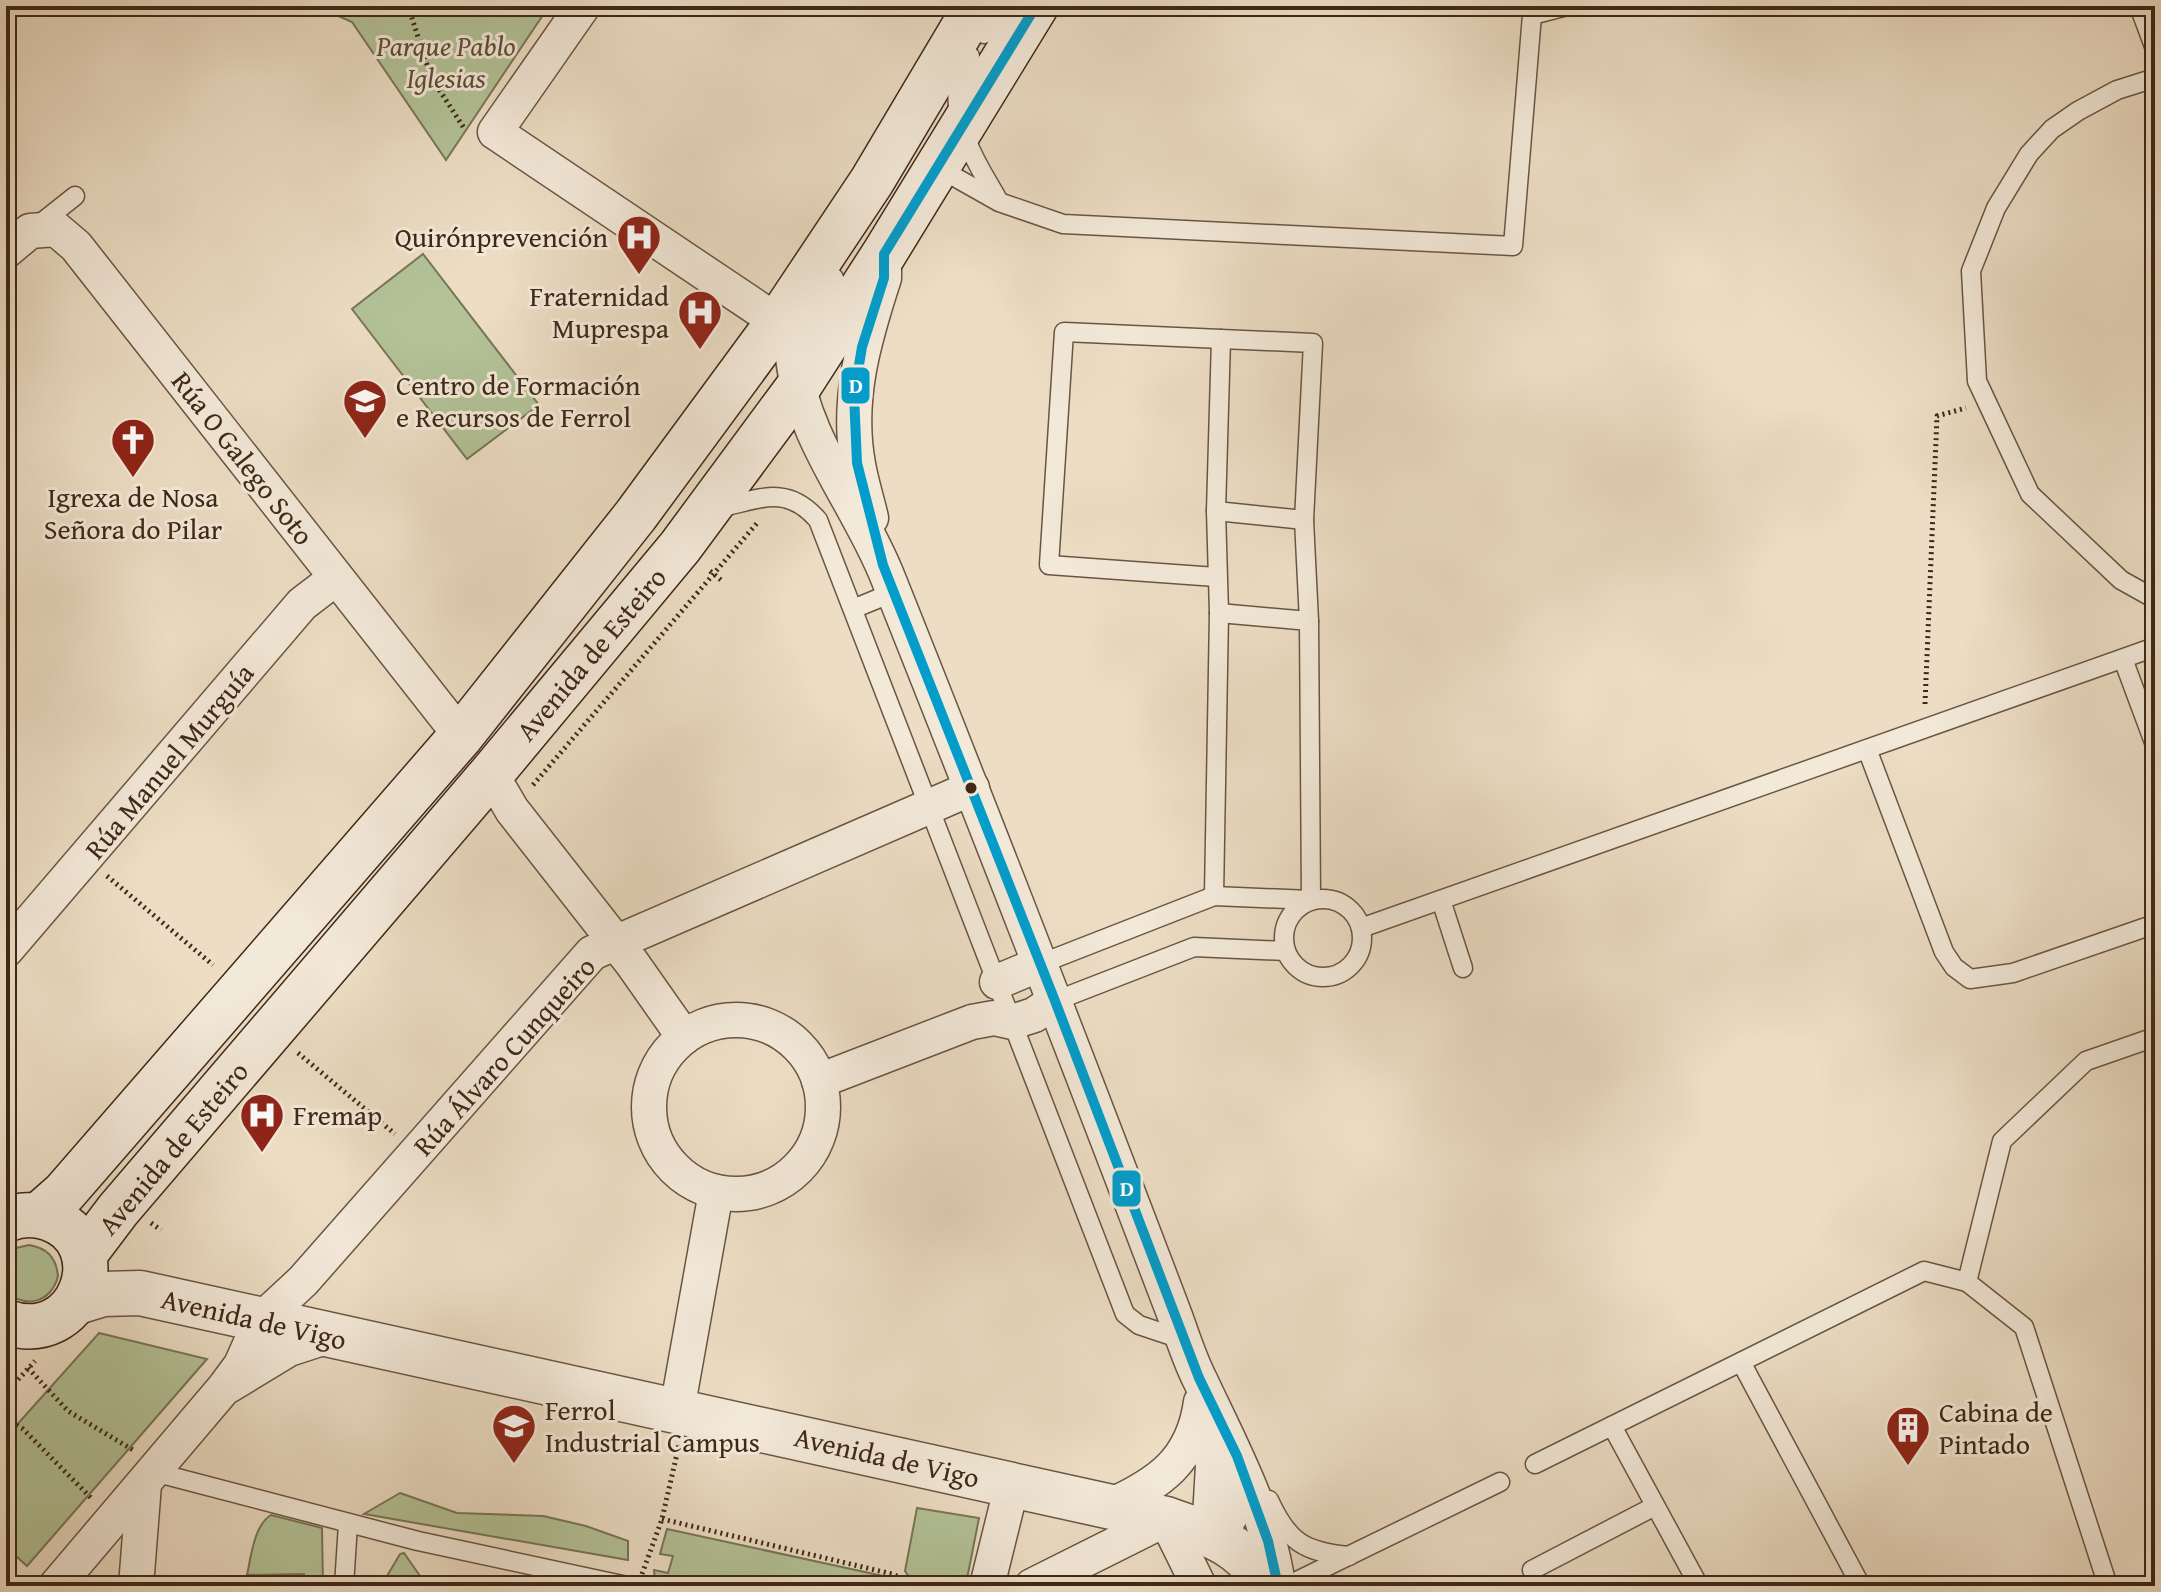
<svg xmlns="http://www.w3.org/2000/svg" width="2161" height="1592" font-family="'Gentium Book Plus',serif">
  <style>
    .green { fill: #b3c297; stroke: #787557; stroke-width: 2 }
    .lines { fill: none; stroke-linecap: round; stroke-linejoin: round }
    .service-casing { stroke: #6a5542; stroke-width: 21 }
    .minor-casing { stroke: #6a5542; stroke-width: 37 }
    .tertiary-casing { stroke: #6a5542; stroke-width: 47 }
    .secondary-casing { stroke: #3e2817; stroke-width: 47 }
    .path { stroke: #3e2817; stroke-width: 5; stroke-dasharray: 2 4; stroke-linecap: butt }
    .service { stroke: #f3e9d9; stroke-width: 18 }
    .minor { stroke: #f3e9d9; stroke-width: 34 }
    .tertiary { stroke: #f3e9d9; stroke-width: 44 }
    .secondary { stroke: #f3e9d9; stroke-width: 44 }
    .bus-1-casing { stroke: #f3e9d9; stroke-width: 16 }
    .bus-1 { stroke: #039dcb; stroke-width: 10 }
    .bus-dot { fill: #3e2817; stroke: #f3e9d9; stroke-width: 3 }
    .labels { text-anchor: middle; stroke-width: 6; stroke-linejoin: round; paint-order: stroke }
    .park-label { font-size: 28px; font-style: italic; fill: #5b4e37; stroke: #f3e9d9 }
    .poi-label { font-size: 28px; fill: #3e2817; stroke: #f3e9d9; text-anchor: start }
    .street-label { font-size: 28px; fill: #3e2817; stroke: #f3e9d9 }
    .line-badge { stroke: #f3e9d9; stroke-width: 3 }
    .badge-label { font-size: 22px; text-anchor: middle; font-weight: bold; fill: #fff }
  </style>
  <rect width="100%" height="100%" fill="#ecddc4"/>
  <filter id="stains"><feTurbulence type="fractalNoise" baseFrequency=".0025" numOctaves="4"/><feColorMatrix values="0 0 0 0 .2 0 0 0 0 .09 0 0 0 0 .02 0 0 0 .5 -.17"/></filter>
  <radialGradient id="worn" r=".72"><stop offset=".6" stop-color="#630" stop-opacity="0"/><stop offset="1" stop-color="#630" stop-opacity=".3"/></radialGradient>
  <!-- green -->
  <g class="green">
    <path d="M 316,6 L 549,6 L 446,160 L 352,22 Z"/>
    <path d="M 423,254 L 539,405 L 467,459 L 352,309 Z"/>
    <path d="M 29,1245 C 47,1248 56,1257 58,1276 C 52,1302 25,1310 6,1291 L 6,1255 L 16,1248 Z"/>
    <path d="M 99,1333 L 207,1359 L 27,1566 L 6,1547 L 6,1437 Z"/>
    <path d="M 400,1493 L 457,1513 L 543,1516 L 586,1526 L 628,1541 L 628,1560 L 364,1514 Z"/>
    <path d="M 917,1508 L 979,1518 L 966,1584 L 911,1580 L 905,1571 Z"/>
    <path d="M 271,1515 L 322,1528 L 323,1586 L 307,1586 L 304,1574 L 247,1575 C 251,1557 254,1525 271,1515 Z"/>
    <path d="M 667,1529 L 888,1577 L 886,1586 L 684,1586 L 655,1581 L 654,1570 L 668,1573 L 673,1556 L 660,1554 Z"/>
    <path d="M 404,1553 L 427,1586 L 381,1586 L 400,1554 Z"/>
  </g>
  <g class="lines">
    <!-- service casing -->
    <g class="service-casing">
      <g id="service">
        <path d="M 2139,6 L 2155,49"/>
        <path d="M 984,34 L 1001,6"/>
        <path d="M 970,56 C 939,104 972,155 997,198"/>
        <path d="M 2155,78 L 2117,90 L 2078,111 L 2052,129 L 2029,154 L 1996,208 L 1971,271 L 1977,381 L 2030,494 L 2121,580 L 2155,599"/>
        <path d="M 937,167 L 999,202 L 1063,224 L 1513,246 L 1532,15 L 1567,6"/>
        <path d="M 36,227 L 75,196"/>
        <path d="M 718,508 C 758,500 786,483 818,520 L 1125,1314 L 1139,1325 L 1184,1340"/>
        <path d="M 1216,511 L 1304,520"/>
        <path d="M 853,609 L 894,592"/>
        <path d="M 1219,613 L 1309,621"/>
        <path d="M 2123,659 L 2155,745"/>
        <path d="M 1867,749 L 1944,952 L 1954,967 L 1970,979 L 2013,973 L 2155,924"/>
        <path d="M 1214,896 L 1219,613 L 1216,511 L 1221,339"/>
        <circle cx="1323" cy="938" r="39"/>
        <path d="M 1441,900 L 1463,968"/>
        <path d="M 1361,928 L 2155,647"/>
        <path d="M 1040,964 L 1214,896 L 1311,900 L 1309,621 L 1304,520 L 1313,343 L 1064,332 L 1049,565 L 1216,577"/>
        <path d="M 1055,1001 L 1194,947 L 1285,951"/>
        <path d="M 1967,1282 L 2024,1327 L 2108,1586"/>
        <path d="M 1741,1362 L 1861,1586"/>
        <path d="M 1612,1426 L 1699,1586"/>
        <path d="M 1535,1464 L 1924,1271 L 1967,1282 L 2002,1141 L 2086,1061 L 2155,1037"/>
        <path d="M 154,1472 L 418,1541 L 627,1586"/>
        <path d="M 1269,1500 C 1288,1542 1304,1552 1349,1556"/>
        <path d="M 1532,1570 L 1655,1506"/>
        <path d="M 344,1586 L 348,1524"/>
        <path d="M 1292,1586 L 1299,1580 L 1500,1482"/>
      </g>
    </g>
    <!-- minor casing -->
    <g class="minor-casing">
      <g id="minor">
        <path d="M 583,6 L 495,132 L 778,322"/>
        <path d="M 6,251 L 30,231 L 56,229 L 76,246 L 461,736"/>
        <path d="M 827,282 C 815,301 790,337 793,358 C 802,440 859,504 888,578 C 986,823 1081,1069 1175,1316 C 1183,1338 1190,1361 1201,1382 C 1230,1444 1270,1518 1278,1586"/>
        <path d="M 871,518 C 867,500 861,482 858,464 C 846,400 864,339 884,278 L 884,269"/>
        <path d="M 491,774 L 512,810 L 632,963 L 684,1037"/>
        <path d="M 6,950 L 302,604 L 336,578"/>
        <path d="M 997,982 L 1040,964"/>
        <circle cx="736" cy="1107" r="87"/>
        <path d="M 819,1081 L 972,1022 L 994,1018 L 1012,1022 L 1034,1015 L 1055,1001"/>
        <path d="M 228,1386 L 289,1349 L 329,1336"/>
        <path d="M 677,1410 L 716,1192"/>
        <path d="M 1206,1414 L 1213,1466 L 1210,1517 L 1212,1535 C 1241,1517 1233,1497 1234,1467"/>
        <path d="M 1108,1507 C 1159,1484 1193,1461 1201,1402"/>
        <path d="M 56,1586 L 224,1388 L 241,1365 L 261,1320 L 303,1281 L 592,953 L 972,788"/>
        <path d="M 136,1586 L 144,1484"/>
        <path d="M 987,1586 L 1012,1485"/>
        <path d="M 1032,1586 L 1166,1519 L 1199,1586"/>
      </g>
    </g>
    <!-- tertiary casing -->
    <g class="tertiary-casing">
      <path id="tertiary" d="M 77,1302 L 103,1294 L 140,1293 L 1166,1519 C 1218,1537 1236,1542 1271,1586"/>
    </g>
    <!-- secondary casing -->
    <g class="secondary-casing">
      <g id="secondary">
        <path d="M 39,1215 L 64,1193 L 461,736 L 636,515 L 778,322 L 872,181 L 976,6"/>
        <path d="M 6,1220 C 19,1214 35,1214 48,1218 C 118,1242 81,1349 6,1322"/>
        <path d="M 84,1255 L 118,1210 L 491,774 L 680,547 L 799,386 L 884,254 L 1036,6"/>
      </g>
    </g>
    <!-- path -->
    <g class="path">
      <path d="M 408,6 L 431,77 L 464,128"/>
      <path d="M 710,571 L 721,580"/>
      <path d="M 1925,704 L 1937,416 L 1966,408"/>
      <path d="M 533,785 L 758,522"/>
      <path d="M 107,876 L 213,965"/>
      <path d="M 298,1053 L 395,1134"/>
      <path d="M 151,1223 L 161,1230"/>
      <path d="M 28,1368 L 68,1411 L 133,1450"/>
      <path d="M 6,1393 L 35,1361"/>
      <path d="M 6,1407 L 8,1409"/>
      <path d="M 6,1419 L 23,1429 L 92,1499"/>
      <path d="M 662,1519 L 892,1574 L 920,1586"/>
      <path d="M 642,1574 L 662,1519 L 679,1445"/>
      <path d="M 6,1578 L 15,1586"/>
    </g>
    <!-- service -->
    <use href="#service" class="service"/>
    <!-- minor -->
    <use href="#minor" class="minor"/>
    <!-- tertiary -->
    <use href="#tertiary" class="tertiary"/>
    <!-- secondary -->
    <use href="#secondary" class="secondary"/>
    <!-- bus-1 casing -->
    <g class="bus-1-casing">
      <path id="bus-1" d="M 1036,6 L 884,254 L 884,278 L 862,347 L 854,395 L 857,463 L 883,565 L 1055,1001 L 1199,1378 L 1237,1456 L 1268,1541 L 1278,1586"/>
    </g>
    <!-- bus-1 -->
    <use href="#bus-1" class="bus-1"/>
  </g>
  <!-- icons -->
  <defs>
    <g id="hospital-pin" transform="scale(2.3)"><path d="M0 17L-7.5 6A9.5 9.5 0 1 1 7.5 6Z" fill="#8f2418" stroke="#f3e9d9"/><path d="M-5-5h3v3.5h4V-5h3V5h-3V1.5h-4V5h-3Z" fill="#fff"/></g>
    <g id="school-pin" transform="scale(2.3)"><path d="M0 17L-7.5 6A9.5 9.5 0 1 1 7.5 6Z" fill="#8f2418" stroke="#f3e9d9"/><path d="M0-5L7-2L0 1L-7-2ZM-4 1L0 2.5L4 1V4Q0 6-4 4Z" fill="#fff"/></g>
    <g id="church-pin" transform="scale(2.3)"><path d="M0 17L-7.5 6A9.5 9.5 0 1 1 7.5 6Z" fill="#8f2418" stroke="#f3e9d9"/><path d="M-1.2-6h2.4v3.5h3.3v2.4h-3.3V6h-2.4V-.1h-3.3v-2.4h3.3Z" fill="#fff"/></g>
    <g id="university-pin" transform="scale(2.3)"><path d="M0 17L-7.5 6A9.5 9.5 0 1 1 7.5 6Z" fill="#8f2418" stroke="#f3e9d9"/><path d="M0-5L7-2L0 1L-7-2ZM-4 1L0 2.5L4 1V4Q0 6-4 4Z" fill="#fff"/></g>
    <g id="building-pin" transform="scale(2.3)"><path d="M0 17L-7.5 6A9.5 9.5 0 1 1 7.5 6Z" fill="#8f2418" stroke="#f3e9d9"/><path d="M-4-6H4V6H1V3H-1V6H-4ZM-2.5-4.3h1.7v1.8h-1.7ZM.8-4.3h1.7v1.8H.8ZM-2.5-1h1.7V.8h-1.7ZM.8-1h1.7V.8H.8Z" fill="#fff"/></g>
  </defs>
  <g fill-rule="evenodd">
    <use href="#hospital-pin" x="639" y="237"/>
    <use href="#hospital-pin" x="700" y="312"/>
    <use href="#school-pin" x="365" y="401"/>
    <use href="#church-pin" x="133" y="440"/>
    <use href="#hospital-pin" x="262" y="1115"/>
    <use href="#university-pin" x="514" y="1426"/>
    <use href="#building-pin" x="1908" y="1428"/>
  </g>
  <!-- markers -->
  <circle class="bus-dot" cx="971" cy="788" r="7"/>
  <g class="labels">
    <!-- park labels -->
    <g class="park-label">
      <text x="446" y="56">Parque Pablo<tspan x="446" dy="32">Iglesias</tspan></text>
    </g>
    <!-- poi labels -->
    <g class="poi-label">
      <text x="608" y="247" text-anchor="end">Quirónprevención</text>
      <text x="669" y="306" text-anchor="end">Fraternidad<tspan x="669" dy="32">Muprespa</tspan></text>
      <text x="396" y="395">Centro de Formación<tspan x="396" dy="32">e Recursos de Ferrol</tspan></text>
      <text x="133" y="507" text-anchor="middle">Igrexa de Nosa<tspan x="133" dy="32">Señora do Pilar</tspan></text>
      <text x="293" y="1125">Fremap</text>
      <text x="545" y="1420">Ferrol<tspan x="545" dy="32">Industrial Campus</tspan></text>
      <text x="1939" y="1422">Cabina de<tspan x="1939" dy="32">Pintado</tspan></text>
    </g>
    <!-- street labels -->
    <g class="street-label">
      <text transform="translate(243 458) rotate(52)" y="10">Rúa O Galego Soto</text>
      <text transform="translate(591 654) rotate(-50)" y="10">Avenida de Esteiro</text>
      <text transform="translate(169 761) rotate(-50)" y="10">Rúa Manuel Murguía</text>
      <text transform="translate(504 1056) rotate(-48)" y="10">Rúa Álvaro Cunqueiro</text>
      <text transform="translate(173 1148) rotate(-50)" y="10">Avenida de Esteiro</text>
      <text transform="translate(254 1319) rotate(13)" y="10">Avenida de Vigo</text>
      <text transform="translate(887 1457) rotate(13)" y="10">Avenida de Vigo</text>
    </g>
  </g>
  <g class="line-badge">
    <rect x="840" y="366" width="31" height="39" rx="8" fill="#039dcb"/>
    <rect x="1111" y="1169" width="31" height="39" rx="8" fill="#039dcb"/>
  </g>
  <g class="badge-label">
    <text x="856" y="393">D</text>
    <text x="1127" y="1196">D</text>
  </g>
  <!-- margin -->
  <rect width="2161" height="1592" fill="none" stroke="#ecddc4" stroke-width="32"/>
  <rect x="8" y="8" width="2145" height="1576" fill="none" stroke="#3e2817" stroke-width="4"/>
  <rect x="16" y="16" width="2129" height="1560" fill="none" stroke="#3e2817" stroke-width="2"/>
  <rect width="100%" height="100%" filter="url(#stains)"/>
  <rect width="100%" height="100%" fill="url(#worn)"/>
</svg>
